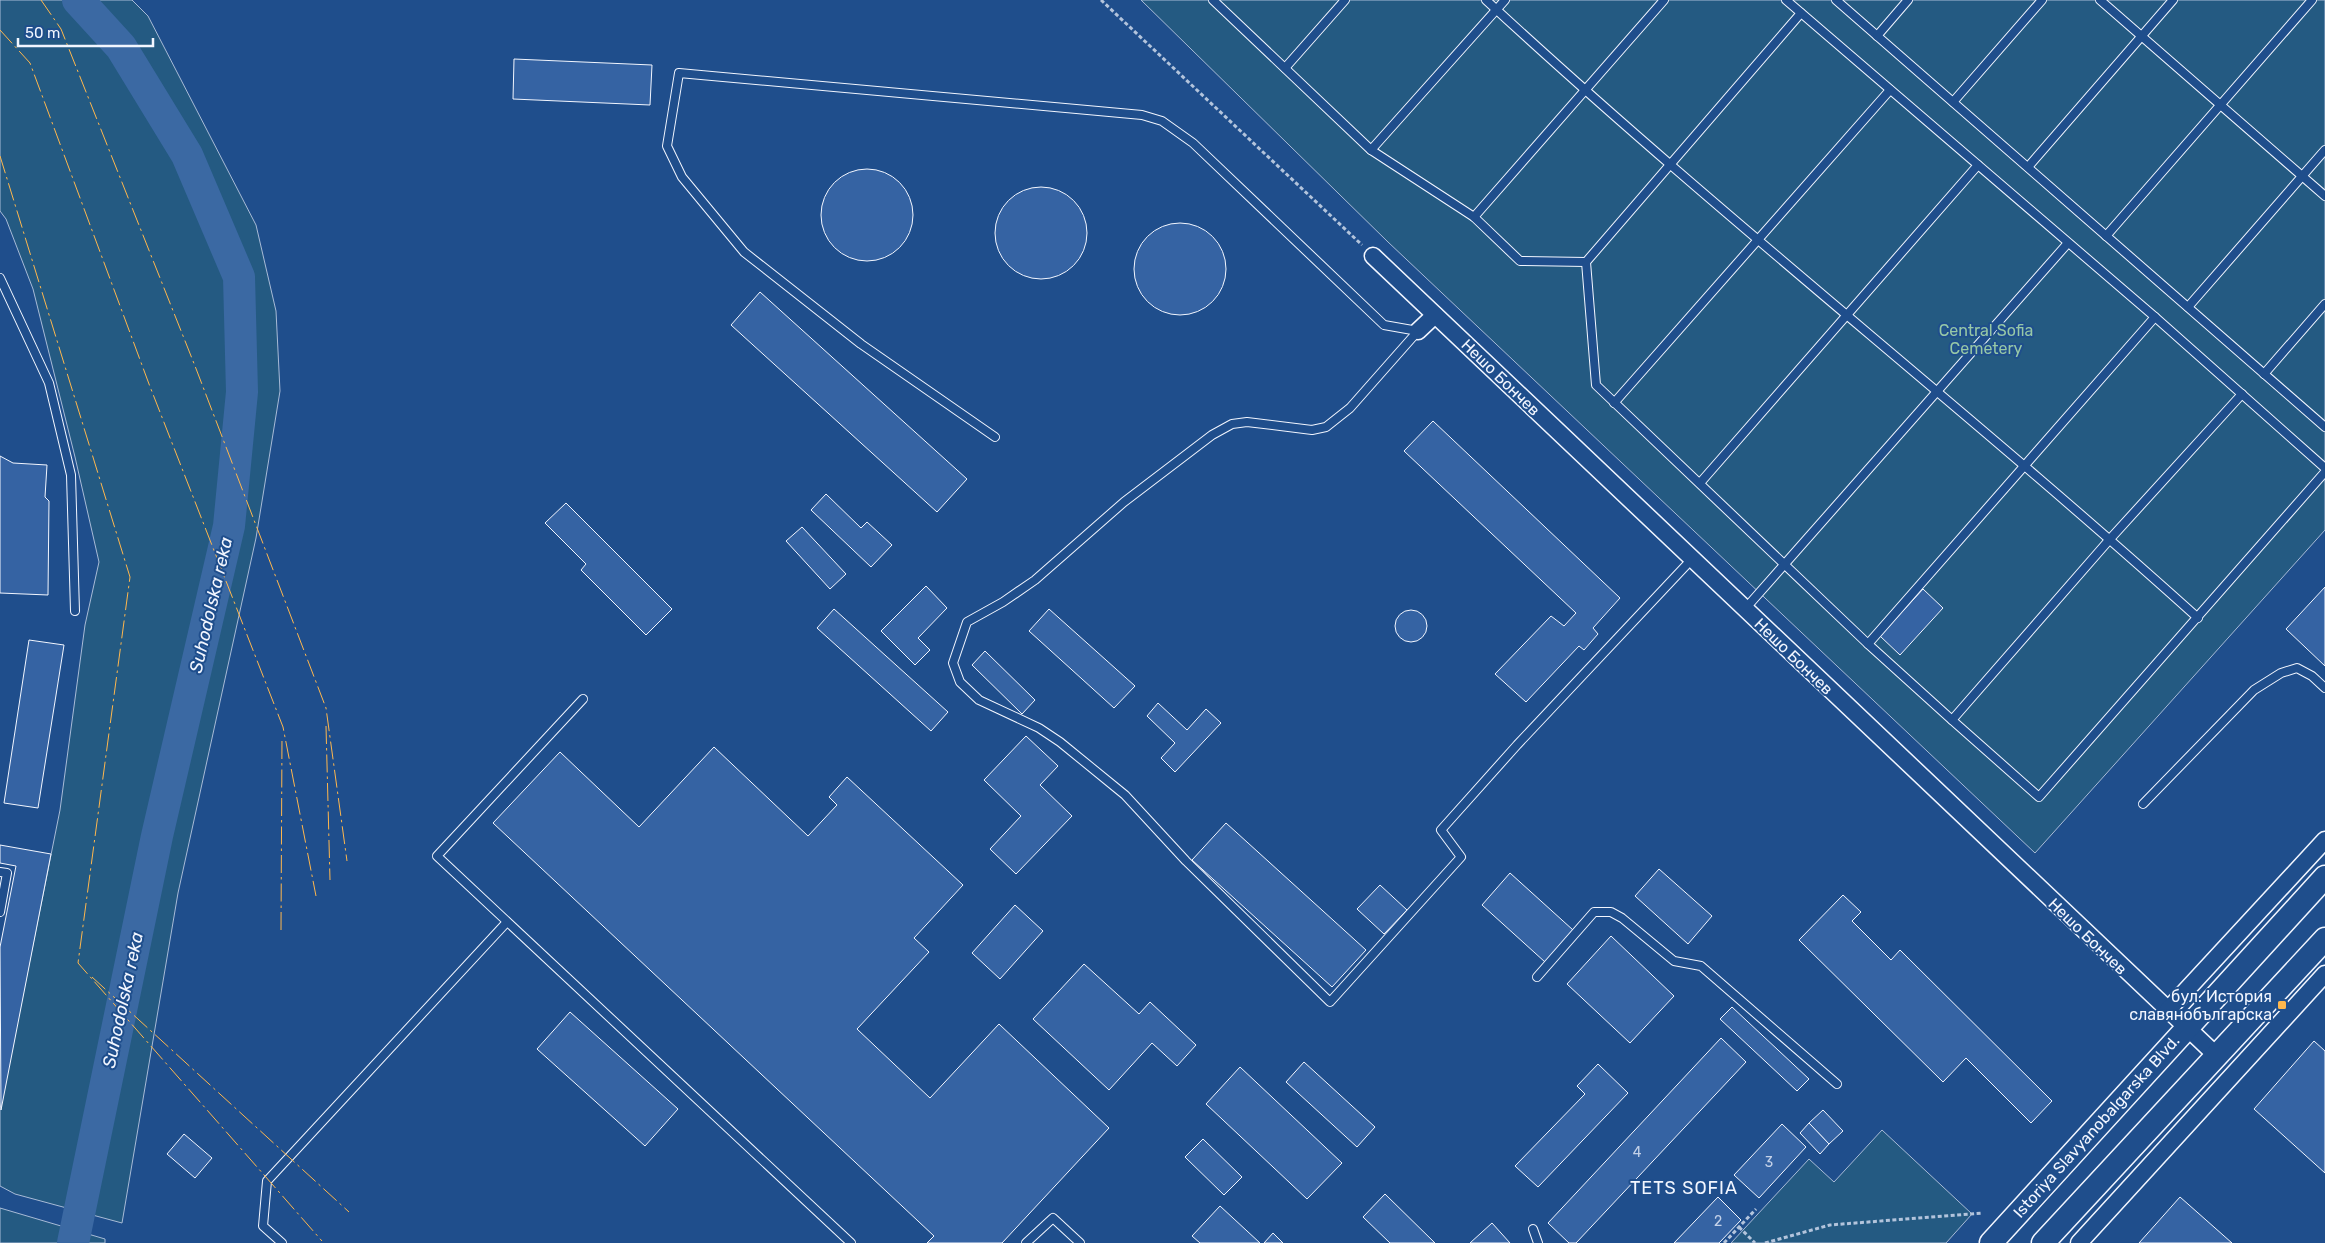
<svg xmlns="http://www.w3.org/2000/svg" width="2325" height="1243" font-family="Rubik,sans-serif">
  <style>
    .green { fill: #245a82; stroke: #a8bbd7 }
    .lines { fill: none; stroke-linecap: round; stroke-linejoin: round }
    .river { stroke: #3b69a3; stroke-width: 32 }
    .building { fill: #3563a3; stroke: #f2f6ff }
    .lane-casing { stroke: #f2f6ff; stroke-width: 10 }
    .street-casing { stroke: #f2f6ff; stroke-width: 19 }
    .secondary-casing { stroke: #f2f6ff; stroke-width: 25 }
    .path { stroke: #b3c4dc; stroke-width: 3; stroke-dasharray: 4 2.5; stroke-linecap: butt }
    .lane { stroke: #1f4e8c; stroke-width: 8 }
    .street { stroke: #1f4e8c; stroke-width: 16 }
    .secondary { stroke: #1f4e8c; stroke-width: 22 }
    .power { stroke: #ffb74d; stroke-width: 1; stroke-dasharray: 18 4 2.5 4; stroke-linecap: butt }
    .poi-dot { fill: #ffb74d; stroke: #1f4e8c; stroke-width: 2 }
    .labels { text-anchor: middle; stroke-width: 4; stroke-linejoin: round; paint-order: stroke }
    .number-label { font-size: 14px; fill: #c3d1e8 }
    .park-label { font-size: 16px; fill: #97c8a6; stroke: #1f4e8c }
    .street-label { font-size: 16px; fill: #f2f6ff; stroke: #1f4e8c }
    .poi-label { font-size: 16px; fill: #f2f6ff; stroke: #1f4e8c; text-anchor: end }
    .water-label { font-size: 18px; font-style: italic; fill: #f2f6ff; stroke: #1f4e8c }
    .neighbourhood-label { font-size: 18px; letter-spacing: 1px; fill: #f2f6ff; stroke: #1f4e8c }
  </style>
  <rect width="100%" height="100%" fill="#1f4e8c"/>
  <!-- green -->
  <g class="green">
    <path d="M 0,0 L 132,0 L 148,16 L 256,225 L 276,311 L 280,391 L 256,538 L 178,893 L 122,1223 L 15,1194 L 0,1186 L 0,1109 L 60,810 L 85,625 L 99,562 L 75,457 L 33,289 L 6,219 L 0,211 Z"/>
    <path d="M 1141,0 L 2325,0 L 2325,530 L 2035,853 L 1388,242 Z"/>
    <path d="M 1882,1130 L 1972,1214 L 1946,1243 L 1731,1243 L 1809,1159 L 1834,1182 Z"/>
    <path d="M 0,1208 L 105,1239 L 105,1243 L 0,1243 Z"/>
  </g>
  <g class="lines">
    <!-- river -->
    <path class="river" d="M 73,1243 L 157,836 L 229,526 L 242,392 L 239,277 L 187,155 L 121,47 L 78,0"/>
  </g>
  <!-- building -->
  <g class="building">
    <path d="M 514,59 L 652,65 L 650,105 L 513,99 Z"/>
    <circle cx="867" cy="215" r="46"/>
    <circle cx="1041" cy="233" r="46"/>
    <circle cx="1180" cy="269" r="46"/>
    <path d="M 760,292 L 967,479 L 937,512 L 731,325 Z"/>
    <path d="M 1433,421 L 1620,598 L 1593,628 L 1598,634 L 1584,650 L 1579,646 L 1526,702 L 1495,674 L 1551,616 L 1564,626 L 1576,613 L 1404,451 Z"/>
    <path d="M 0,456 L 13,463 L 47,465 L 45,497 L 49,501 L 48,595 L 0,593 Z"/>
    <path d="M 826,494 L 861,528 L 867,522 L 892,545 L 871,567 L 811,510 Z"/>
    <path d="M 566,503 L 672,609 L 646,635 L 581,570 L 586,564 L 545,523 Z"/>
    <path d="M 802,527 L 846,574 L 830,589 L 786,541 Z"/>
    <path d="M 926,586 L 947,608 L 918,638 L 930,650 L 915,665 L 881,631 Z"/>
    <path d="M 2325,587 L 2325,666 L 2286,629 Z"/>
    <path d="M 1923,589 L 1943,608 L 1900,655 L 1880,636 Z"/>
    <path d="M 834,609 L 948,712 L 931,731 L 817,628 Z"/>
    <path d="M 1049,609 L 1135,686 L 1114,708 L 1029,631 Z"/>
    <circle cx="1411" cy="626" r="16"/>
    <path d="M 29,640 L 64,645 L 38,808 L 4,803 Z"/>
    <path d="M 985,651 L 1035,700 L 1022,714 L 972,665 Z"/>
    <path d="M 1158,703 L 1187,730 L 1206,709 L 1221,723 L 1175,772 L 1161,758 L 1175,743 L 1147,716 Z"/>
    <path d="M 1026,736 L 1058,766 L 1040,785 L 1072,816 L 1016,874 L 990,849 L 1021,816 L 984,780 Z"/>
    <path d="M 714,747 L 808,836 L 837,805 L 829,797 L 847,777 L 963,885 L 914,938 L 929,952 L 857,1029 L 930,1098 L 999,1024 L 1109,1128 L 1002,1243 L 927,1243 L 934,1236 L 493,823 L 560,752 L 639,827 Z"/>
    <path d="M 1226,823 L 1366,950 L 1332,987 L 1192,860 Z"/>
    <path d="M 0,845 L 51,854 L 1,1110 L 0,947 L 16,866 L 0,863 Z"/>
    <path d="M 1659,869 L 1712,916 L 1688,944 L 1635,896 Z"/>
    <path d="M 1510,873 L 1573,930 L 1545,962 L 1482,905 Z"/>
    <path d="M 1380,885 L 1407,910 L 1384,934 L 1357,909 Z"/>
    <path d="M 1843,895 L 1861,912 L 1852,921 L 1891,960 L 1900,950 L 2052,1101 L 2031,1123 L 1966,1058 L 1943,1082 L 1799,940 Z"/>
    <path d="M 1015,905 L 1043,931 L 1000,979 L 972,953 Z"/>
    <path d="M 1611,936 L 1674,996 L 1630,1043 L 1567,984 Z"/>
    <path d="M 1084,964 L 1139,1014 L 1150,1002 L 1196,1045 L 1177,1066 L 1152,1043 L 1109,1090 L 1033,1019 Z"/>
    <path d="M 1732,1007 L 1809,1079 L 1797,1091 L 1720,1019 Z"/>
    <path d="M 570,1012 L 678,1109 L 645,1146 L 537,1049 Z"/>
    <path d="M 1721,1038 L 1746,1062 L 1576,1243 L 1569,1243 L 1548,1223 Z"/>
    <path d="M 2314,1041 L 2325,1051 L 2325,1173 L 2254,1109 Z"/>
    <path d="M 1304,1062 L 1375,1127 L 1357,1147 L 1286,1082 Z"/>
    <path d="M 1598,1064 L 1628,1093 L 1538,1187 L 1515,1166 L 1585,1094 L 1577,1086 Z"/>
    <path d="M 1240,1067 L 1342,1163 L 1307,1199 L 1206,1104 Z"/>
    <path d="M 1823,1110 L 1843,1131 L 1829,1144 L 1809,1123 Z"/>
    <path d="M 1809,1123 L 1829,1144 L 1820,1154 L 1800,1133 Z"/>
    <path d="M 1782,1124 L 1806,1147 L 1759,1198 L 1734,1175 Z"/>
    <path d="M 184,1134 L 212,1158 L 195,1178 L 167,1154 Z"/>
    <path d="M 1203,1139 L 1242,1177 L 1224,1195 L 1185,1157 Z"/>
    <path d="M 1385,1194 L 1435,1243 L 1390,1243 L 1363,1217 Z"/>
    <path d="M 1718,1197 L 1741,1220 L 1719,1243 L 1674,1243 Z"/>
    <path d="M 2180,1197 L 2232,1243 L 2139,1243 Z"/>
    <path d="M 1220,1206 L 1260,1243 L 1200,1243 L 1192,1236 Z"/>
    <path d="M 1492,1223 L 1510,1243 L 1470,1243 Z"/>
    <path d="M 1273,1233 L 1283,1243 L 1264,1243 Z"/>
  </g>
  <g class="lines">
    <!-- lane casing -->
    <g class="lane-casing">
      <g id="lane">
        <path d="M 1213,0 L 1371,150 L 1474,217 L 1520,261 L 1586,262"/>
        <path d="M 1486,0 C 1717,214 1965,408 2198,618"/>
        <path d="M 1786,0 L 2155,317 L 2325,468"/>
        <path d="M 1836,0 L 2325,427"/>
        <path d="M 2100,0 L 2325,196"/>
        <path d="M 1801,13 L 1586,262 L 1596,385 L 1868,644"/>
        <path d="M 1877,36 L 1908,0"/>
        <path d="M 1285,68 L 1345,0"/>
        <path d="M 1953,102 L 2042,0"/>
        <path d="M 1371,150 L 1505,0"/>
        <path d="M 2028,167 L 2173,0"/>
        <path d="M 1474,217 L 1664,0"/>
        <path d="M 2106,236 L 2312,0"/>
        <path d="M 0,278 L 49,383 L 71,475 L 75,611"/>
        <path d="M 2188,307 L 2325,150"/>
        <path d="M 2155,317 L 1868,644 L 1952,720 L 2110,539 L 2242,394"/>
        <path d="M 1418,331 L 1350,408 L 1326,427 L 1312,430 L 1247,422 L 1232,424 L 1212,435 L 1124,502 L 1035,580 L 1003,602 L 967,622 L 953,663 L 960,682 L 979,700 L 1039,728 L 1060,742 L 1125,795 L 1186,861 L 1330,1002 L 1461,857 L 1441,830 L 1517,745 L 1692,559"/>
        <path d="M 2264,374 L 2325,304"/>
        <path d="M 1614,403 L 1890,90"/>
        <path d="M 995,437 L 861,344 L 744,252 L 682,177 L 667,146 L 679,73 L 1142,115 L 1162,121 L 1193,143 L 1384,325 L 1418,331"/>
        <path d="M 1700,483 L 1978,165"/>
        <path d="M 1745,609 L 2068,243"/>
        <path d="M 583,699 L 437,856 L 851,1243"/>
        <path d="M 1952,720 L 2039,797 L 2325,472"/>
        <path d="M 2143,804 L 2254,690 L 2281,673 L 2297,668 L 2312,676 L 2325,688"/>
        <path d="M 0,872 L 7,873 L 0,912"/>
        <path d="M 1537,977 L 1594,912 L 1611,912 L 1622,918 L 1674,961 L 1701,966 L 1837,1084"/>
        <path d="M 1533,1229 L 1538,1243"/>
        <path d="M 282,1243 L 263,1226 L 267,1181 L 507,922"/>
        <path d="M 1026,1243 L 1053,1218 L 1080,1243"/>
      </g>
    </g>
    <!-- street casing -->
    <g class="street-casing">
      <g id="street">
        <path d="M 1373,256 L 2217,1056"/>
        <path d="M 1418,331 L 1435,315"/>
        <path d="M 2167,1011 L 2325,840"/>
        <path d="M 2079,1243 L 2325,974"/>
      </g>
    </g>
    <!-- secondary casing -->
    <g class="secondary-casing">
      <g id="secondary">
        <path d="M 1991,1243 L 2325,877"/>
        <path d="M 2043,1243 L 2325,939"/>
      </g>
    </g>
    <!-- path -->
    <g class="path">
      <path d="M 1101,0 L 1362,245"/>
      <path d="M 1739,1227 L 1755,1243"/>
      <path d="M 1724,1243 L 1756,1209"/>
      <path d="M 1765,1243 L 1830,1225 L 1983,1213"/>
    </g>
    <!-- lane -->
    <use href="#lane" class="lane"/>
    <!-- street -->
    <use href="#street" class="street"/>
    <!-- secondary -->
    <use href="#secondary" class="secondary"/>
    <!-- power -->
    <g class="power">
      <path d="M 41,0 L 61,29 L 195,366 L 326,708 L 347,861"/>
      <path d="M 0,30 L 30,63 L 149,384 L 283,727 L 316,896"/>
      <path d="M 0,156 L 130,577 L 78,963 L 322,1241"/>
      <path d="M 326,726 L 330,880"/>
      <path d="M 281,930 L 282,737"/>
      <path d="M 92,977 L 349,1212"/>
    </g>
  </g>
  <!-- markers -->
  <rect class="poi-dot" x="2277" y="1000" width="10" height="10" rx="2.5"/>
  <g class="labels">
    <!-- number labels -->
    <g class="number-label">
      <text x="1637" y="1157">4</text>
      <text x="1769" y="1167">3</text>
      <text x="1718" y="1226">2</text>
    </g>
    <!-- park labels -->
    <g class="park-label">
      <text x="1986" y="336">Central Sofia<tspan x="1986" dy="18">Cemetery</tspan></text>
    </g>
    <!-- street labels -->
    <g class="street-label">
      <text transform="translate(1501 377) rotate(44)" y="6">Нешо Бончев</text>
      <text transform="translate(1794 656) rotate(44)" y="6">Нешо Бончев</text>
      <text transform="translate(2088 936) rotate(44)" y="6">Нешо Бончев</text>
      <text transform="translate(2096 1126) rotate(-48)" y="6">Istoriya Slavyanobalgarska Blvd.</text>
    </g>
    <!-- poi labels -->
    <g class="poi-label">
      <text x="2272" y="1002">бул. История<tspan x="2272" dy="18">славянобългарска</tspan></text>
    </g>
    <!-- water labels -->
    <g class="water-label">
      <text transform="translate(211 605) rotate(-77)" y="6">Suhodolska reka</text>
      <text transform="translate(123 1000) rotate(-78)" y="6">Suhodolska reka</text>
    </g>
    <!-- neighbourhood labels -->
    <g class="neighbourhood-label">
      <text x="1684" y="1194">TETS SOFIA</text>
    </g>
  </g>
  <!-- scale -->
  <path d="M18 38v8h135v-8" fill="none" stroke="#f2f6ff" stroke-width="2.5"/>
  <text x="25" y="38" font-size="15" fill="#f2f6ff" stroke="#1f4e8c" stroke-width="4" paint-order="stroke">50 m</text>
</svg>
